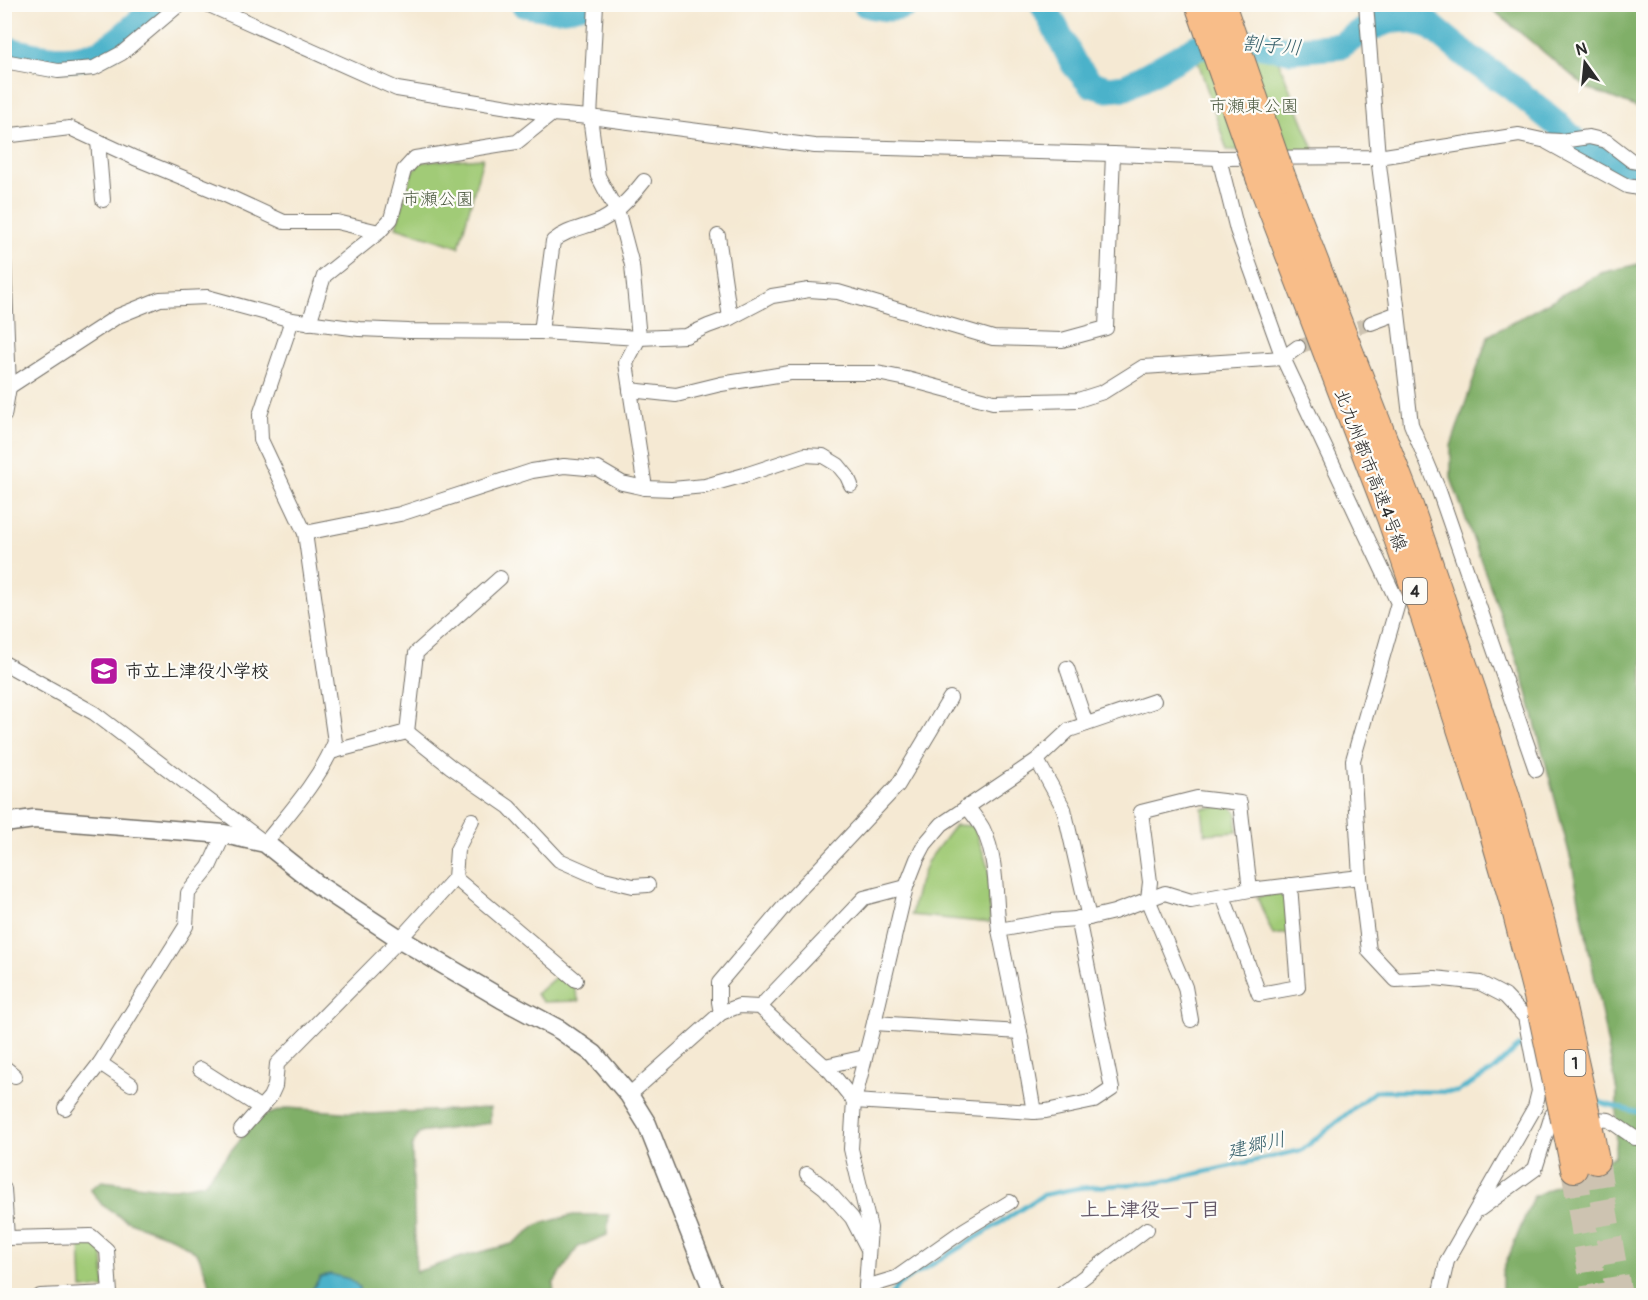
<svg xmlns="http://www.w3.org/2000/svg" width="1648" height="1300" font-family="Pangolin,'Klee One',sans-serif">
  <style>
    .green { fill: #a1cb77; stroke: #667b51; stroke-width: 1.5 }
    .forest { fill: #80af68; stroke: #566d4a; stroke-width: 1.5 }
    .water { fill: #4bb2ca; stroke: #3b6e7a; stroke-width: 1.5 }
    .lines { fill: none; stroke-linecap: round; stroke-linejoin: round }
    .stream { stroke: #4bb2ca; stroke-width: 4.5 }
    .river { stroke: #4bb2ca; stroke-width: 27 }
    .minor-tunnel { stroke: #cdc3b1; stroke-width: 14; stroke-dasharray: 14 7; stroke-linecap: butt }
    .motorway-tunnel { stroke: #cdc3b1; stroke-width: 26; stroke-dasharray: 26 13; stroke-linecap: butt }
    .minor-casing { stroke: #726e66; stroke-width: 16 }
    .tertiary-casing { stroke: #726e66; stroke-width: 21 }
    .motorway-casing { stroke: #726e66; stroke-width: 28 }
    .minor { stroke: #fff; stroke-width: 14 }
    .tertiary { stroke: #fff; stroke-width: 18 }
    .motorway { stroke: #f8bd89; stroke-width: 26 }
    .motorway-bridge-casing { stroke: #726e66; stroke-width: 28; stroke-linecap: butt }
    .motorway-bridge { stroke: #f8bd89; stroke-width: 26 }
    .labels { text-anchor: middle; stroke-width: 4.5; stroke-linejoin: round; paint-order: stroke }
    .shield { fill: #fdfcf7; stroke: #6a6a68; stroke-width: 1.5 }
    .shield-label { font-size: 16px; font-weight: bold; fill: #2b2b2b }
    .park-label { font-size: 18px; fill: #4e5b42; stroke: #fdfcf7 }
    .street-label { font-size: 18px; fill: #2b2b2b; stroke: #fdfcf7 }
    .poi-label { font-size: 18px; font-weight: bold; fill: #2b2b2b; stroke: #fdfcf7; text-anchor: start }
    .water-label { font-size: 20px; font-style: italic; fill: #38616b; stroke: #fdfcf7 }
    .neighbourhood-label { font-size: 20px; font-weight: bold; fill: #645868; stroke: #fdfcf7 }
  </style>
  <rect width="100%" height="100%" fill="#fdfcf7"/>
  <filter id="ink" filterUnits="userSpaceOnUse"><feTurbulence type="fractalNoise" baseFrequency=".0167" numOctaves="2"/><feDisplacementMap in="SourceGraphic" scale="12" xChannelSelector="R" yChannelSelector="G"/><feConvolveMatrix kernelMatrix="1 2 1 2 8 2 1 2 1" color-interpolation-filters="sRGB"/></filter>
  <filter id="wash" filterUnits="userSpaceOnUse"><feTurbulence type="fractalNoise" baseFrequency=".008" numOctaves="4" result="noise"/><feDisplacementMap in="SourceGraphic" scale="24" xChannelSelector="R" yChannelSelector="G"/><feGaussianBlur stdDeviation="1.35" result="paint"/><feColorMatrix in="noise" values="0 0 0 0 0 0 0 0 0 0 0 0 0 0 0 0 0 1.4 0 .05"/><feComposite in="paint" operator="in"/></filter>
  <g filter="url(#wash)">
    <rect width="100%" height="100%" fill="#f5e9d3"/>
    <!-- green -->
    <g class="green">
      <path d="M 1223,47 L 1252,49 L 1276,55 L 1315,152 L 1227,150 L 1195,52 Z"/>
      <path d="M 483,158 L 459,247 L 396,227 L 412,172 L 421,162 Z"/>
      <path d="M 1230,806 L 1237,813 L 1237,832 L 1205,834 L 1202,808 Z"/>
      <path d="M 955,825 L 974,826 L 989,870 L 990,923 L 911,915 L 917,889 L 927,862 Z"/>
      <path d="M 1282,892 L 1286,896 L 1289,933 L 1273,935 L 1257,897 Z"/>
      <path d="M 558,975 L 574,987 L 579,1001 L 543,1002 L 536,994 Z"/>
      <path d="M 80,1243 L 91,1243 L 103,1253 L 105,1288 L 82,1289 Z"/>
    </g>
    <!-- forest -->
    <g class="forest">
      <path d="M 1487,5 L 1643,5 L 1643,110 L 1587,88 Z"/>
      <path d="M 1643,263 L 1643,1295 L 1502,1295 L 1502,1273 L 1533,1197 L 1615,1156 L 1617,1092 L 1572,864 L 1523,677 L 1451,478 L 1451,446 L 1488,336 L 1601,273 Z"/>
      <path d="M 288,1108 L 370,1114 L 490,1108 L 490,1123 L 419,1133 L 412,1147 L 416,1272 L 465,1256 L 512,1244 L 539,1224 L 573,1215 L 609,1215 L 607,1235 L 578,1247 L 553,1284 L 554,1295 L 360,1295 L 359,1287 L 320,1277 L 309,1295 L 214,1295 L 198,1254 L 173,1238 L 127,1221 L 102,1205 L 90,1189 L 102,1181 L 169,1189 L 204,1183 L 259,1117 Z"/>
    </g>
    <!-- water -->
    <path class="water" d="M 330,1274 L 349,1279 L 359,1287 L 360,1295 L 309,1295 L 320,1277 Z"/>
    <g class="lines">
      <!-- stream -->
      <g class="stream">
        <path d="M 1593,1097 L 1602,1103 L 1644,1114"/>
        <path d="M 890,1296 L 899,1284 L 913,1276 L 989,1230 L 1043,1195 L 1079,1188 L 1160,1182 L 1302,1150 L 1375,1091 L 1457,1092 L 1492,1071 L 1519,1046 L 1527,1051"/>
      </g>
      <!-- river -->
      <g class="river">
        <path d="M 524,4 C 544,8 563,11 583,4"/>
        <path d="M 866,4 C 877,7 897,11 907,4"/>
        <path d="M 1043,4 L 1074,64 L 1091,84 L 1108,89 L 1126,87 L 1198,47 L 1221,41 L 1250,43 L 1290,50 L 1340,46 L 1356,35 L 1377,25 L 1398,18 L 1428,24 L 1471,59 L 1509,85 L 1557,124 L 1583,149 L 1623,172 L 1644,176"/>
        <path d="M 4,49 C 33,56 63,63 92,55 C 113,49 142,20 158,4"/>
      </g>
    </g>
  </g>
  <g filter="url(#ink)">
    <g class="lines">
      <!-- minor-tunnel -->
      <path class="minor-tunnel" d="M 1298,347 L 1371,323"/>
      <!-- motorway-tunnel -->
      <g class="motorway-tunnel">
        <path d="M 1596,1161 L 1619,1296"/>
        <path d="M 1574,1169 L 1595,1296"/>
      </g>
      <!-- minor casing -->
      <g class="minor-casing">
        <g id="minor">
          <path d="M 207,4 L 397,89 L 552,114 L 590,117 L 815,146 L 1113,154 L 1219,158 L 1378,157 L 1519,135 L 1542,140 L 1561,141 L 1589,137 L 1606,141 L 1632,161 L 1644,163"/>
          <path d="M 596,4 L 590,117 L 598,176 L 619,216 L 632,265 L 639,338 L 626,363 L 645,488"/>
          <path d="M 1366,4 L 1378,157 L 1398,313 L 1371,323"/>
          <path d="M 4,61 L 58,71 L 94,68 L 122,53 L 180,4"/>
          <path d="M 4,136 L 70,128 L 135,158 L 223,194 L 284,222 L 337,222 L 379,232"/>
          <path d="M 98,141 L 103,200"/>
          <path d="M 1547,142 L 1627,186 L 1644,189"/>
          <path d="M 1219,158 L 1237,230 L 1283,358 L 1398,603 L 1353,760 L 1360,877 L 1369,951 L 1396,980 L 1435,978 L 1480,983 L 1505,996 L 1525,1017 L 1539,1091 L 1535,1107 L 1447,1261 L 1439,1296"/>
          <path d="M 718,236 L 730,318"/>
          <path d="M 4,260 L 9,387 L 4,416"/>
          <path d="M 1398,313 L 1411,424 L 1439,491 L 1536,770"/>
          <path d="M 309,323 L 324,276 L 379,232 L 391,219 L 404,170 L 415,158 L 517,142 L 552,114"/>
          <path d="M 541,332 L 553,241 C 567,229 585,228 602,220 C 618,212 633,195 644,181"/>
          <path d="M 9,387 L 118,316 L 160,299 L 207,297 L 292,320 L 359,329 L 409,331 L 541,332 L 639,338 L 686,336 L 708,326 L 730,318 L 772,296 L 809,290 L 838,292 L 993,338 L 1062,340 L 1106,328 L 1113,154"/>
          <path d="M 630,390 L 676,395 L 721,384 L 790,373 L 877,373 L 907,379 L 993,402 L 1078,400 L 1103,392 L 1143,367 L 1283,358 L 1298,347"/>
          <path d="M 305,533 L 400,514 L 532,471 L 564,466 L 598,469 L 622,483 L 645,488 L 672,489 L 705,486 L 748,474 L 805,455 L 823,456 L 838,465 L 847,476 L 851,485"/>
          <path d="M 4,663 L 94,713 L 265,843 C 291,811 319,780 335,742 L 305,533 L 261,440 L 260,415 L 292,320"/>
          <path d="M 1067,668 L 1086,724"/>
          <path d="M 407,732 L 416,653 L 500,578"/>
          <path d="M 331,752 L 407,732 L 451,767 L 509,807 L 559,860 L 600,878 L 633,886 L 648,885"/>
          <path d="M 1037,760 L 1069,730 L 1154,701"/>
          <path d="M 967,806 C 972,814 979,821 983,829 C 998,860 995,897 999,930"/>
          <path d="M 455,878 L 457,850 L 472,820"/>
          <path d="M 1223,896 L 1259,994 L 1298,987 L 1290,885"/>
          <path d="M 760,1007 L 864,898 L 906,887"/>
          <path d="M 721,1013 L 719,1002 L 719,983 L 787,903 L 898,785 L 950,698"/>
          <path d="M 1191,1020 L 1185,987 L 1148,899 L 1150,882 L 1141,812 L 1197,798 L 1240,803 L 1250,890"/>
          <path d="M 874,1023 L 1020,1032"/>
          <path d="M 100,1063 L 131,1084"/>
          <path d="M 825,1066 L 865,1057"/>
          <path d="M 4,1067 L 15,1076"/>
          <path d="M 200,1069 L 261,1108"/>
          <path d="M 629,1095 L 721,1013 L 739,1006 L 760,1007 L 830,1071 L 854,1101 L 1034,1112 L 1046,1111 L 1094,1101 L 1112,1089 L 1078,918"/>
          <path d="M 65,1108 L 100,1063 L 186,926 L 188,893 L 209,867 L 224,834"/>
          <path d="M 1034,1112 L 1020,1032 L 999,930 L 1049,921 L 1089,918 L 1114,912 L 1165,893 L 1191,901 L 1250,890 L 1360,877"/>
          <path d="M 1583,1118 L 1609,1120 L 1635,1138 L 1644,1137"/>
          <path d="M 241,1130 L 270,1097 L 275,1086 L 277,1064 L 400,939 L 455,878 L 576,980"/>
          <path d="M 807,1174 L 825,1188 L 852,1218 L 868,1249"/>
          <path d="M 4,1189 L 7,1238 L 4,1238"/>
          <path d="M 1480,1209 L 1535,1169 L 1552,1115 L 1564,1116"/>
          <path d="M 7,1238 L 91,1236 L 107,1250 L 110,1293 L 40,1296"/>
          <path d="M 866,1287 L 870,1228 L 851,1149 L 854,1101 L 874,1023 L 906,887 L 917,859 L 925,844 L 942,824 L 1037,760 L 1064,809 L 1089,918"/>
          <path d="M 866,1293 L 866,1287 L 896,1278 L 964,1230 L 1010,1202"/>
          <path d="M 1059,1296 L 1147,1229"/>
        </g>
      </g>
      <!-- tertiary casing -->
      <g class="tertiary-casing">
        <path id="tertiary" d="M 4,823 L 34,819 L 224,834 L 265,843 L 318,885 L 400,939 L 502,999 L 560,1030 L 594,1054 L 629,1095 L 647,1124 L 715,1296"/>
      </g>
      <!-- motorway casing -->
      <g class="motorway-casing">
        <g id="motorway">
          <path d="M 1282,176 L 1410,506 L 1476,700 L 1507,798 L 1538,908 L 1563,1008"/>
          <path d="M 1260,180 L 1390,518 L 1424,617 L 1485,806 L 1515,910 L 1541,1012"/>
          <path d="M 1588,1119 L 1596,1161"/>
          <path d="M 1564,1120 L 1574,1169"/>
        </g>
      </g>
      <!-- minor -->
      <use href="#minor" class="minor"/>
      <!-- tertiary -->
      <use href="#tertiary" class="tertiary"/>
      <!-- motorway -->
      <use href="#motorway" class="motorway"/>
      <!-- motorway-bridge casing -->
      <g class="motorway-bridge-casing">
        <g id="motorway-bridge">
          <path d="M 1198,4 L 1260,180"/>
          <path d="M 1222,4 L 1282,176"/>
          <path d="M 1563,1008 L 1588,1119"/>
          <path d="M 1541,1012 L 1564,1120"/>
        </g>
      </g>
      <!-- motorway-bridge -->
      <use href="#motorway-bridge" class="motorway-bridge"/>
    </g>
  </g>
  <!-- icons -->
  <defs>
    <g id="school-square" transform="scale(1.5)"><rect x="-9" y="-9" width="18" height="18" rx="4" fill="#b5179e" stroke="#fdfcf7"/><path d="M0-5L7-2L0 1L-7-2ZM-4 1L0 2.5L4 1V4Q0 6-4 4Z" fill="#fff"/></g>
  </defs>
  <g fill-rule="evenodd">
    <use href="#school-square" x="104" y="671"/>
  </g>
  <g class="labels">
    <!-- shield labels -->
    <g class="shield">
      <rect x="1403" y="578" width="24" height="26" rx="4.5"/>
      <rect x="1564.5" y="1050" width="21" height="26" rx="4.5"/>
    </g>
    <g class="shield-label">
      <text x="1415" y="597">4</text>
      <text x="1575" y="1069">1</text>
    </g>
    <!-- park labels -->
    <g class="park-label">
      <text x="1254" y="112">市瀬東公園</text>
      <text x="438" y="205">市瀬公園</text>
    </g>
    <!-- street labels -->
    <g class="street-label">
      <text transform="translate(1371 470) rotate(69)" y="6">北九州都市高速4号線</text>
    </g>
    <!-- poi labels -->
    <g class="poi-label">
      <text x="125" y="677">市立上津役小学校</text>
    </g>
    <!-- water labels -->
    <g class="water-label">
      <text transform="translate(1272 45) rotate(5)" y="7">割子川</text>
      <text transform="translate(1256 1145) rotate(-13)" y="7">建郷川</text>
    </g>
    <!-- neighbourhood labels -->
    <g class="neighbourhood-label">
      <text x="1150" y="1216">上上津役一丁目</text>
    </g>
  </g>
  <!-- margin -->
  <rect width="1648" height="1300" fill="none" stroke="#fdfcf7" stroke-width="24"/>
  <!-- north arrow -->
  <g transform="translate(1585 63) rotate(345)" stroke="#fdfcf7" stroke-width="4.5" paint-order="stroke">
  <path d="M0-4.5L10 22L0 15L-10 22Z" fill="#2b2b2b"/>
  <text y="-9" font-size="16" font-weight="bold" text-anchor="middle" fill="#2b2b2b">N</text>
  </g>
</svg>
